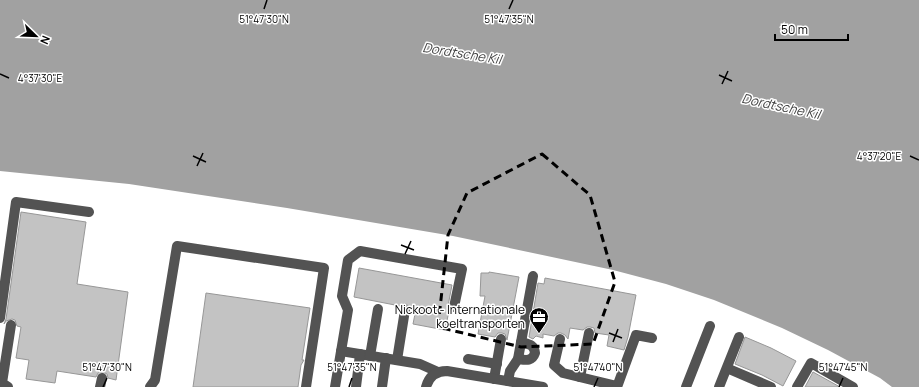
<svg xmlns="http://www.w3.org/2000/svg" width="919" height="387" font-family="Manrope,sans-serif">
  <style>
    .water { fill: #a1a1a1 }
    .building { fill: #c3c3c3; stroke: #979797 }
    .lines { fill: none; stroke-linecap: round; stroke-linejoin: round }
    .minor { stroke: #535353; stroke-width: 10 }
    .marked { fill: none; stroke: #000; stroke-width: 3; stroke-dasharray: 8 5; stroke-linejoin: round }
    .ticks { fill: none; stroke: #000; stroke-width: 1.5 }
    .labels { text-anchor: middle; stroke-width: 3; stroke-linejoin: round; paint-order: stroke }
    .poi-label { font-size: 12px; fill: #000; stroke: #fff; text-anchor: end }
    .water-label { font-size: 13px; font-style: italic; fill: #424242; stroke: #fff }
    .ticks-label { font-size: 10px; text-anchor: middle; fill: #000; stroke: #fff; stroke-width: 3; stroke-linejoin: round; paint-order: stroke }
  </style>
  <rect width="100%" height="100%" fill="#fff"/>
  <!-- water -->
  <path class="water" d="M 0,0 L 919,0 L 919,387 L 892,387 L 880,378 L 828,350 L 782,328 L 714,300 L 666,284 L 613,270 L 453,236 L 287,208 L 129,184 L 0,171 Z"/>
  <!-- building -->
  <g class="building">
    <path d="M 21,212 L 86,222 L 77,284 L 128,292 L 116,380 L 108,378 L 107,374 L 103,372 L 98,373 L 96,377 L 57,371 L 55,383 L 26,379 L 29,360 L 16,358 L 21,327 L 17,326 L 15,320 L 12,319 L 6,321 L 4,324 L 6,319 Z"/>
    <path d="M 359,268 L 452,285 L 448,306 L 449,311 L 445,330 L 413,324 L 416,309 L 411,308 L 406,304 L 403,304 L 400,306 L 354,297 Z"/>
    <path d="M 489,272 L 519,277 L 507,340 L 505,334 L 502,333 L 498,333 L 495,337 L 478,334 L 485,296 L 480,296 L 481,273 L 489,273 Z"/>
    <path d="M 545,278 L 636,295 L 628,337 L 624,350 L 607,346 L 609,335 L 595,333 L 594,328 L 590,327 L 587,327 L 583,330 L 570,328 L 568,339 L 565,335 L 561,333 L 558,333 L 554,336 L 543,334 L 543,338 L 536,336 L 533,339 L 529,337 L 538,283 L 544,284 Z"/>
    <path d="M 206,293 L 310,308 L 302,360 L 304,360 L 301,365 L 298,387 L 193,387 Z"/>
    <path d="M 745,337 L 771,348 L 796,361 L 783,386 L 762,375 L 735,364 Z"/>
    <path d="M 813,372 L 840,387 L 805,387 Z"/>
  </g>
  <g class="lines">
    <!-- minor -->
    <g class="minor">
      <path d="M 0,318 L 16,202 L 89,212"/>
      <path d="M 560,339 L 554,365 L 563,373 L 617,386"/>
      <path d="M 341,351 L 420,364 L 438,372"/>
      <path d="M 370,356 L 378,309"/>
      <path d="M 468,359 L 497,364"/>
      <path d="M 518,359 C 525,360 532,362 535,353 C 534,344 528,344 521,342"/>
      <path d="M 397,360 L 405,310"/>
      <path d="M 729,369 L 771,387"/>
      <path d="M 580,377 L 589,333"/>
      <path d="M 494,379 L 501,339"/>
      <path d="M 508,381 L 510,371 L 518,359 L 533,276"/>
      <path d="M 8,387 L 2,383 L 11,325"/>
      <path d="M 100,387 L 102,378"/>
      <path d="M 150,387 L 155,380 L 177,246 L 324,268 L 306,387"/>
      <path d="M 335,387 L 348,310 L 342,296 L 348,260 L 360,251 L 462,269 L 454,307"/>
      <path d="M 356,387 L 360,354"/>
      <path d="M 382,387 L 386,358"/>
      <path d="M 426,387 C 429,376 436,371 447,371 L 543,387"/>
      <path d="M 617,387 L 636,335 L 652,338"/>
      <path d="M 686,387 L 710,326"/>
      <path d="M 719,387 L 739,337"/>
      <path d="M 797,387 L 811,363 L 853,387"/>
    </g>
  </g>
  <!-- marked area -->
  <path class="marked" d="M 542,154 L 590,195 L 615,282 L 593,344 L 521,347 L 438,327 L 448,235 L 467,193 Z"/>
  <!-- ticks -->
  <path class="ticks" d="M 264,9 L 267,0M 509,9 L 513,0M 0,74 L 9,78M 719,75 L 732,81M 722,84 L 728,71M 193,156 L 206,162M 910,156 L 919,160M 197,166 L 203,153M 401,245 L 414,250M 405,254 L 411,241M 609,333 L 622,338M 613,342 L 618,329M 103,387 L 107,378M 349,387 L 352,378M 594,387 L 598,378M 839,387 L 843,378"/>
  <!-- icons -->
  <defs>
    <g id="office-pin" transform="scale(1)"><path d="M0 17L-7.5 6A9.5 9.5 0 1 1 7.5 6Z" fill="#000" stroke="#fff"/><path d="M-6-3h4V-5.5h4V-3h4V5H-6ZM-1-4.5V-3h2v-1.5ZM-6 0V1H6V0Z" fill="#fff"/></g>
  </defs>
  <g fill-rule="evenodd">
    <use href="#office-pin" x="539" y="317"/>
  </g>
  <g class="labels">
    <!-- poi labels -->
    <g class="poi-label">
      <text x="525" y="314">Nickoot - Internationale<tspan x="525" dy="14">koeltransporten</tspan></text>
    </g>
    <!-- water labels -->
    <g class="water-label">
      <text transform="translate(462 53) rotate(9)" y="5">Dordtsche Kil</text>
      <text transform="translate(781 106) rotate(12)" y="5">Dordtsche Kil</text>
    </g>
  </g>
  <g class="ticks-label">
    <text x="264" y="23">51°47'30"N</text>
    <text x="509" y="23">51°47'35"N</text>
    <text x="40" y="82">4°37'30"E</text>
    <text x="879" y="160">4°37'20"E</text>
    <text x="107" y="371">51°47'30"N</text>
    <text x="352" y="371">51°47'35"N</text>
    <text x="598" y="371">51°47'40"N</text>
    <text x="843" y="371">51°47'45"N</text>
  </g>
  <!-- north arrow -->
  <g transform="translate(36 36) rotate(113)" stroke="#ffffff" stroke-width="3" paint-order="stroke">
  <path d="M0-3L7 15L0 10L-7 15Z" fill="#000000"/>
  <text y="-6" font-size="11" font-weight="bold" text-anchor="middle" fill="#000000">N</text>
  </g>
  <!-- scale -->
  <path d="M775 34v6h73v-6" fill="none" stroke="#000000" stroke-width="2"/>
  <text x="781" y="34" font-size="12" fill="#000000" stroke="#ffffff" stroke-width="3" paint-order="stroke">50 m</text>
</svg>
